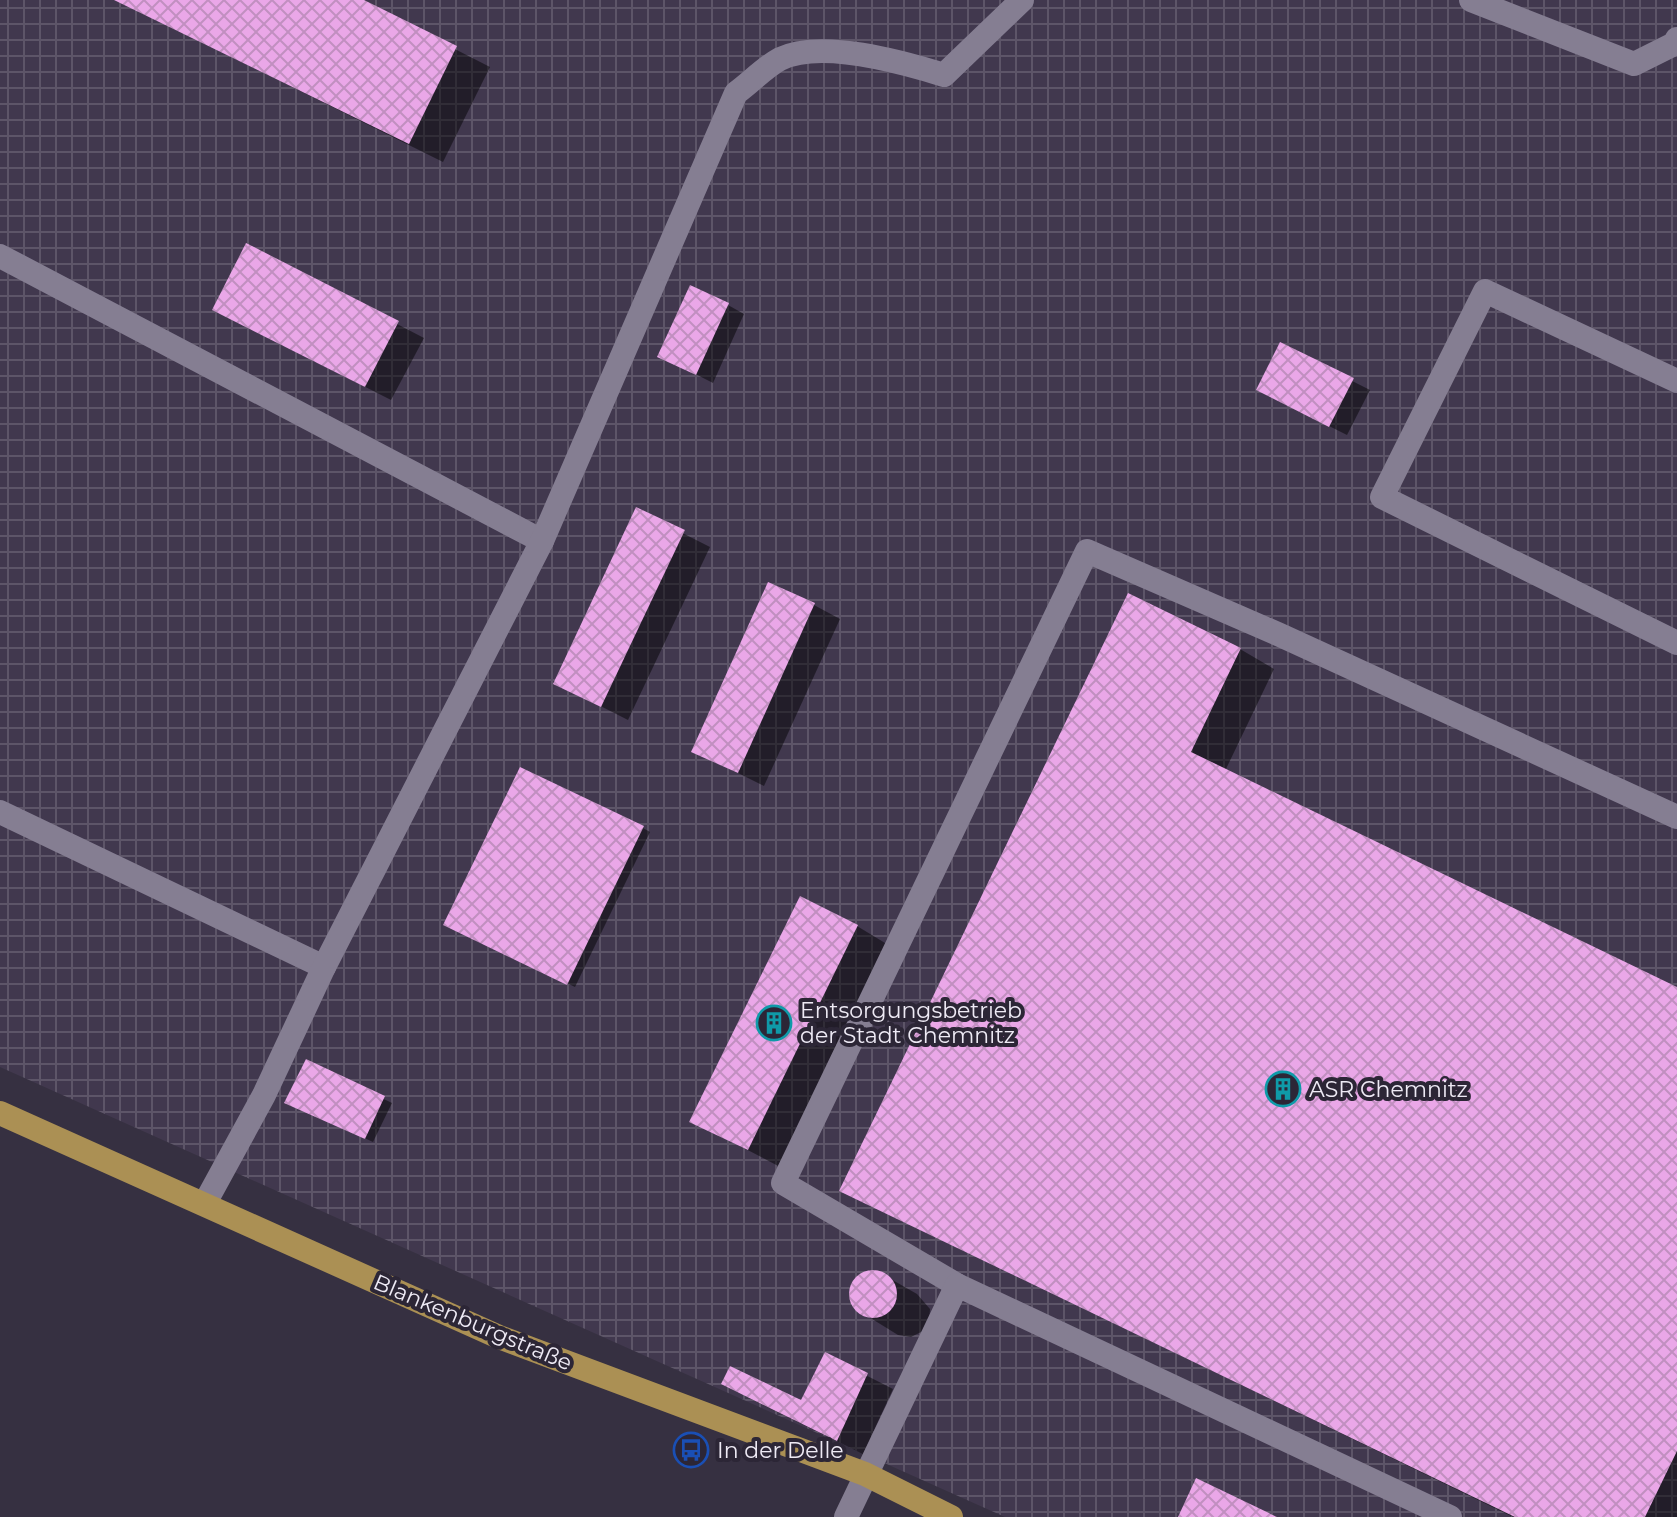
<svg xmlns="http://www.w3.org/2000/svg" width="1677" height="1517" font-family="Montserrat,sans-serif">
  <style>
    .industrial { fill: url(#industrial-grid) }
    .shadow { fill: #0007 }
    .building { fill: url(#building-cross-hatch) }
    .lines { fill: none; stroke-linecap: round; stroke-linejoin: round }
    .minor { stroke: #857e92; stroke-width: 24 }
    .major { stroke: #ab9054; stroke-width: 24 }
    .labels { text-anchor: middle; stroke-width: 8; stroke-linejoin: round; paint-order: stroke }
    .poi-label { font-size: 22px; fill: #eeeaf5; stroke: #2c2636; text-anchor: start }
    .street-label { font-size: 22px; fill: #eeeaf5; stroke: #2c2636 }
  </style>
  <defs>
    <pattern id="industrial-grid" width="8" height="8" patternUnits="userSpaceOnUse" patternTransform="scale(2)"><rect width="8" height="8" fill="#41384e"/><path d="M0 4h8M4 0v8" fill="none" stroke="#5d5568"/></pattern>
    <pattern id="building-cross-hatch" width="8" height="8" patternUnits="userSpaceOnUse" patternTransform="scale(2)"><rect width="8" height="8" fill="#eaa7e8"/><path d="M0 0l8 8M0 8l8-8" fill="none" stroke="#c18fc0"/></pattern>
  </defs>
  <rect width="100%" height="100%" fill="#363041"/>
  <!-- industrial -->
  <path class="industrial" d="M 0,0 L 1677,0 L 1677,1517 L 1005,1517 L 0,1067 Z"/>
  <!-- shadow -->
  <g class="shadow">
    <path d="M 117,0 L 359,0 L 490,67 L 443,162 Z"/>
    <path d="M 247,246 L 424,338 L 391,400 L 240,323 Z"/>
    <path d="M 728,305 L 744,314 L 713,383 L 660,356 Z"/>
    <path d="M 1281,345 L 1370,390 L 1347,435 L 1275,399 Z"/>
    <path d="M 637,510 L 710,547 L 628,720 L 555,683 Z"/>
    <path d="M 814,605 L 840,619 L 764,786 L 694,751 Z"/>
    <path d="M 1240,649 L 1274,669 L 1225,771 L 1677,989 L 1677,1517 L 1513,1517 L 841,1190 Z"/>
    <path d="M 643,828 L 650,832 L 575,987 L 454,929 Z"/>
    <path d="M 857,926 L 890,946 L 782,1168 L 692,1121 Z"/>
    <path d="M 307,1062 L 392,1103 L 373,1142 L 294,1106 Z"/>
    <path d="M 869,1272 L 882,1274 L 917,1294 L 930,1309 L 929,1323 L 923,1331 L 911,1337 L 898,1335 L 864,1314 L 852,1301 L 854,1282 Z"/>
    <path d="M 826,1355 L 893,1389 L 863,1454 L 749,1398 L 802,1403 Z"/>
  </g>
  <!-- building -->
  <g class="building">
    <path d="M 114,0 L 364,0 L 457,46 L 409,144 Z"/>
    <path d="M 246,243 L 399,321 L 365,387 L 212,310 Z"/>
    <path d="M 690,285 L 729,303 L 696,375 L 657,357 Z"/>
    <path d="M 1280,342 L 1354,378 L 1329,427 L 1256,390 Z"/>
    <path d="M 636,507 L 685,530 L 601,707 L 553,684 Z"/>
    <path d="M 768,582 L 815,603 L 738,773 L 691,752 Z"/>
    <path d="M 1128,593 L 1241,648 L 1191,752 L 1677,987 L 1677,1451 L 1645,1517 L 1515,1517 L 839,1191 Z"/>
    <path d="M 520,767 L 644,826 L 567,985 L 443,925 Z"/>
    <path d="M 800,896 L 858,925 L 748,1150 L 689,1122 Z"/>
    <path d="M 306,1059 L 385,1096 L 365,1139 L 284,1103 Z"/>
    <circle cx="873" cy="1294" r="24"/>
    <path d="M 825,1352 L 868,1373 L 837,1441 L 721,1384 L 730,1366 L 801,1400 Z"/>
    <path d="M 1196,1478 L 1277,1517 L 1178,1517 Z"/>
  </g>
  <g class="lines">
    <!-- minor -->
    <g class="minor">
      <path d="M 1471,0 L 1634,64 L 1674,44 L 1677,39"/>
      <path d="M 0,256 L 542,541"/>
      <path d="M 1677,381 L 1485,291 L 1382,497 L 1677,643"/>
      <path d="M 0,812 L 324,967"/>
      <path d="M 205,1203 L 264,1095 L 324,967 L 542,541 L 736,93 C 750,83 765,67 780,59 C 821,39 902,62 944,75 L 1022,0"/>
      <path d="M 957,1285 L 783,1183 L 1087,551 L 1280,635 L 1677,817"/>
      <path d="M 846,1517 L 957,1285 L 1450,1517"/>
    </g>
    <!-- major -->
    <path class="major" d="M 0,1113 L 499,1337 L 865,1474 L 951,1517"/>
  </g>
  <!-- icons -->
  <defs>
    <g id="building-ring" transform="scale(1.8)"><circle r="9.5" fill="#2c2636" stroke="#0f9aa8" stroke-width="1.5"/><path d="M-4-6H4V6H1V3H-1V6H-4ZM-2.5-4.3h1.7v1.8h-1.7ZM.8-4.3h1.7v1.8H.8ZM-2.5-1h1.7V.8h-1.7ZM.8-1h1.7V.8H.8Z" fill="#0f9aa8"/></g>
    <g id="bus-ring" transform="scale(1.8)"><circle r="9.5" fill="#2c2636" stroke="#1a4fb4" stroke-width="1.5"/><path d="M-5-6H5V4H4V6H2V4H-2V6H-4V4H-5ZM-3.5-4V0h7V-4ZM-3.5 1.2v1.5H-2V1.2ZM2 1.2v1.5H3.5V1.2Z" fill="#1a4fb4"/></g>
  </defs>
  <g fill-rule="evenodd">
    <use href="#building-ring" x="774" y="1023"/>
    <use href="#building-ring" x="1283" y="1089"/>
    <use href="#bus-ring" x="691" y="1450"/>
  </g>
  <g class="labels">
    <!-- poi labels -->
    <g class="poi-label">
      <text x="800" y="1018">Entsorgungsbetrieb<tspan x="800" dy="25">der Stadt Chemnitz</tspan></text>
      <text x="1309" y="1097">ASR Chemnitz</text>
      <text x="717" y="1458">In der Delle</text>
    </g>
    <!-- street labels -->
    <g class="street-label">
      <text transform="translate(473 1322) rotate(23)" y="8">Blankenburgstraße</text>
    </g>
  </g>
</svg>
